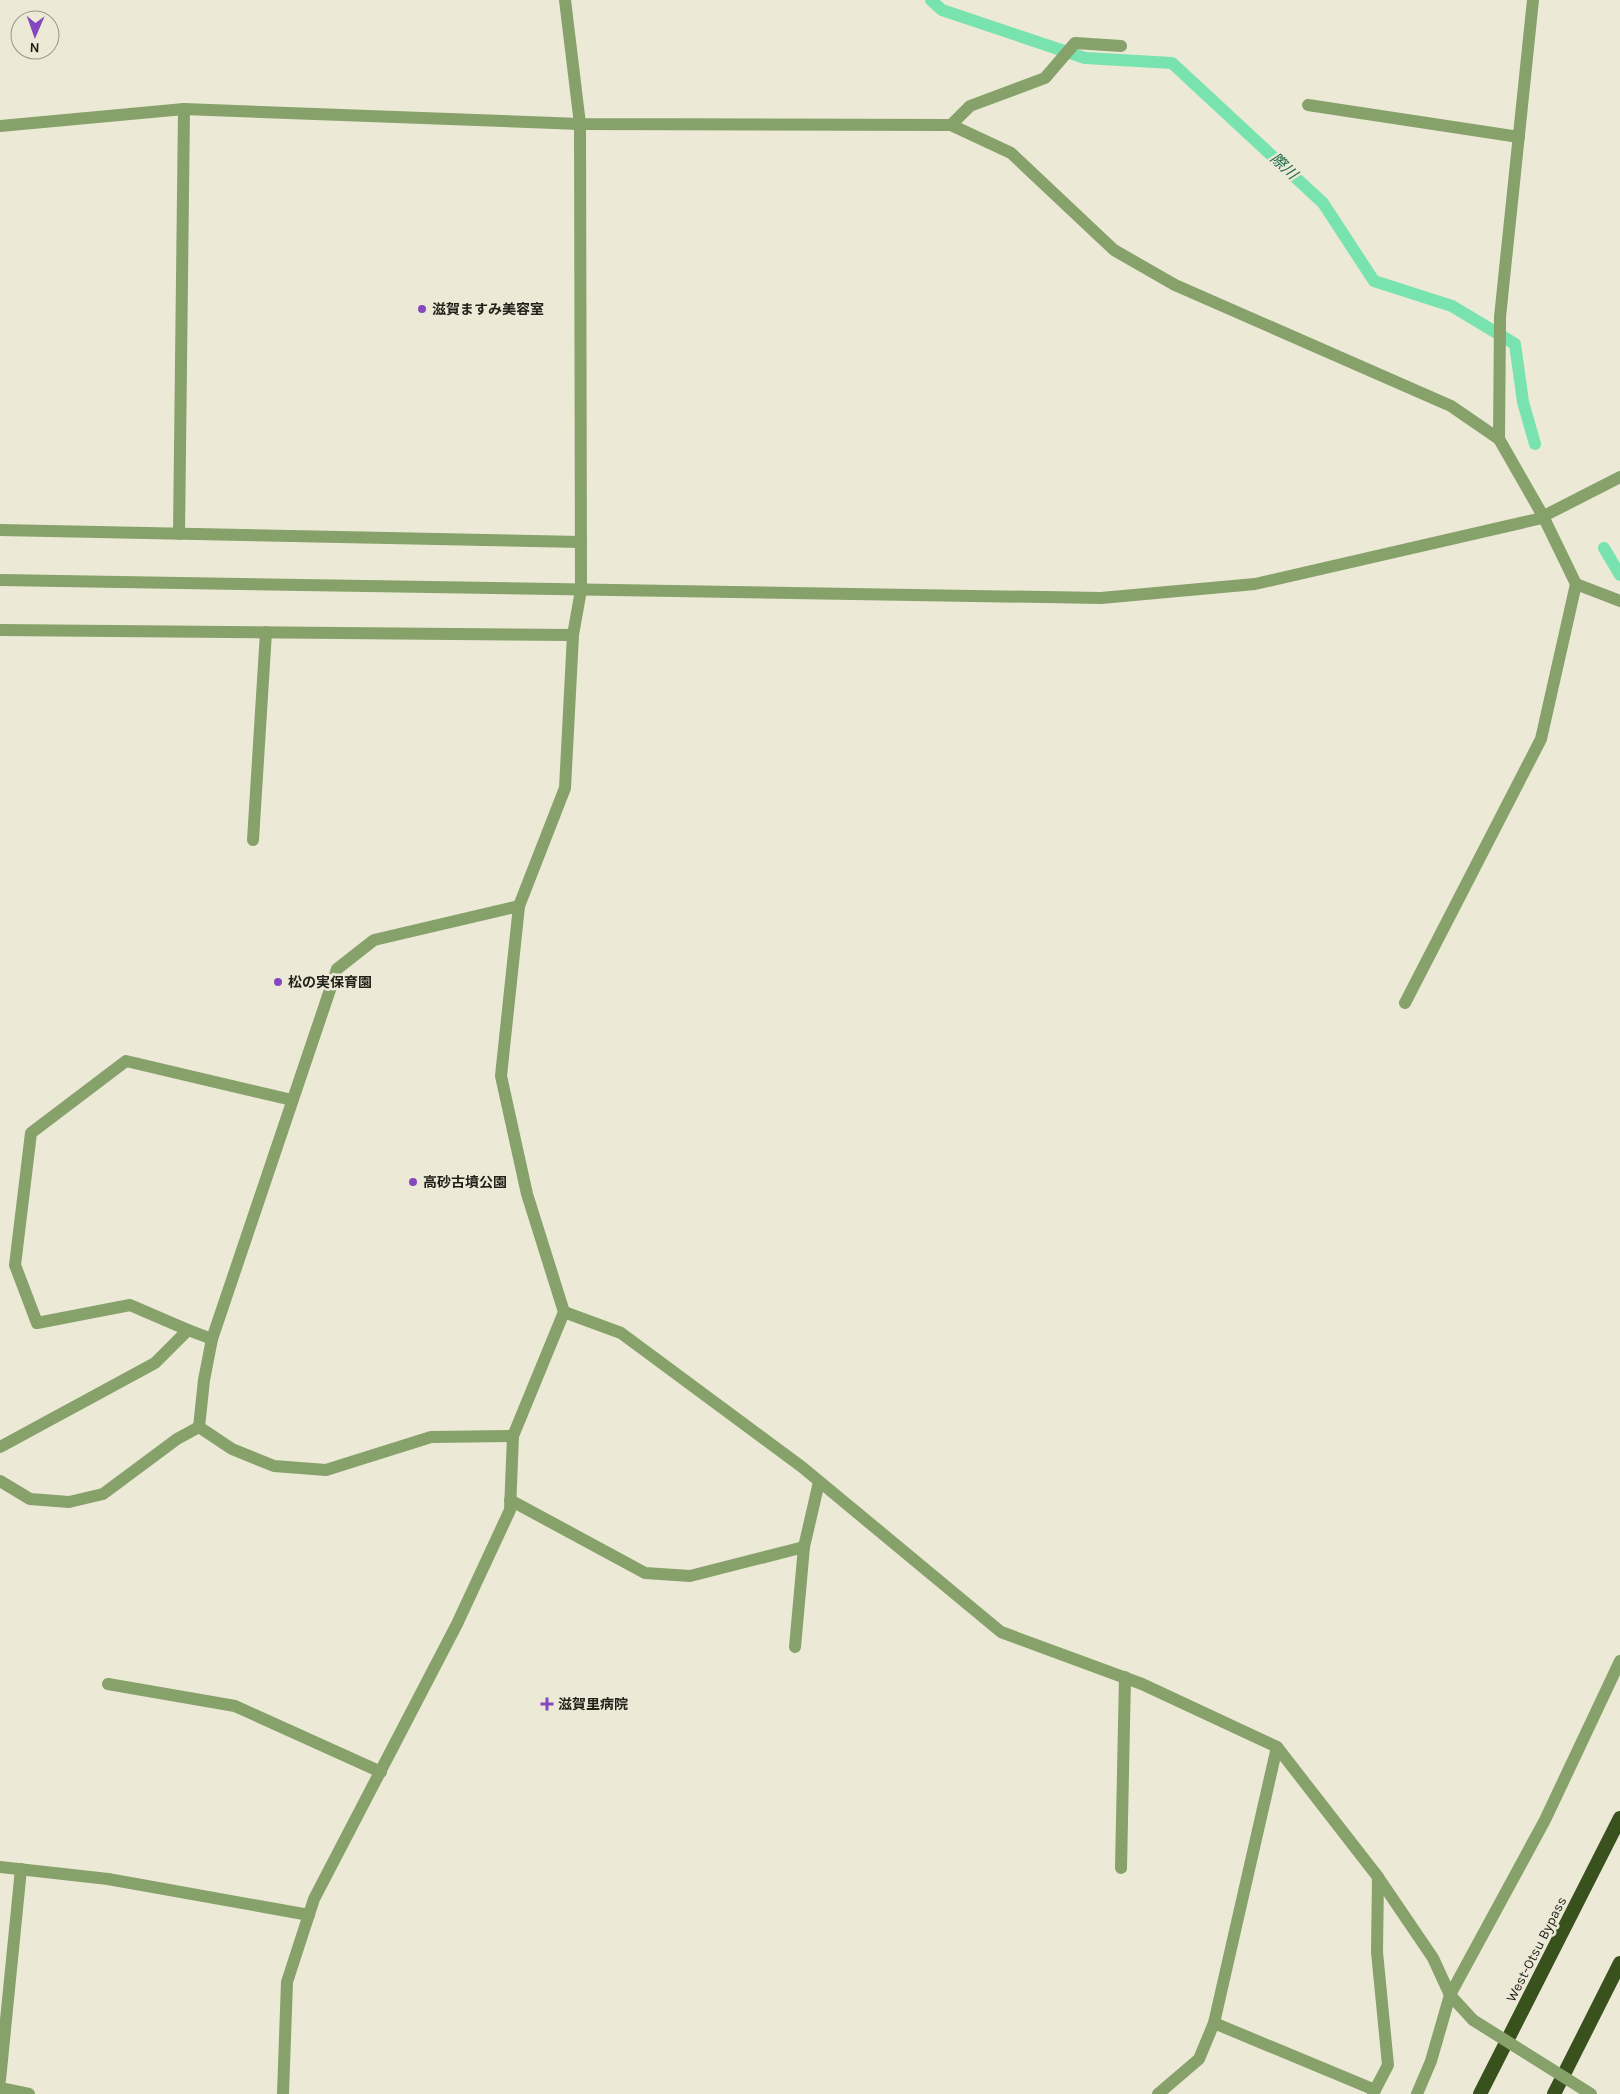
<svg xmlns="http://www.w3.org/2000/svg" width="1620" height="2094" font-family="Karla,'Noto Sans JP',sans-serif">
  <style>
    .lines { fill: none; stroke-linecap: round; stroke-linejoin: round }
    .stream { stroke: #79e3af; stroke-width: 12 }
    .minor { stroke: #86a16a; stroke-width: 12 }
    .tertiary { stroke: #86a16a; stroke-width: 12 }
    .trunk { stroke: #39511c; stroke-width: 14 }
    .minor-bridge { stroke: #86a16a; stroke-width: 12 }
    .poi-dot { fill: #8547bd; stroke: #ece9d6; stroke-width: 2 }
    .labels { text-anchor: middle; stroke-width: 5; stroke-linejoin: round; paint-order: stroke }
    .poi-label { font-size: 14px; font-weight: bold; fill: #201f18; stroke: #ece9d6; text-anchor: start }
    .street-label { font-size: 14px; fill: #201f18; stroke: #ece9d6 }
    .water-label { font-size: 15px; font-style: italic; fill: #146443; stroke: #ece9d6 }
  </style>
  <rect width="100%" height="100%" fill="#ece9d6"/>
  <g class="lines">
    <!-- stream -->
    <g class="stream">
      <path d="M 931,0 L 942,10 L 1085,58 L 1172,63 L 1323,203 L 1374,281 L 1452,306 L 1515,344 L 1523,402 L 1535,444"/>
      <path d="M 1604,548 L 1620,575"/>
    </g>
    <!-- minor -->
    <g class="minor">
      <path d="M 1308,105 L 1519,137"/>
      <path d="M 951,125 L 970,106 L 1045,78 L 1075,43 L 1121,46"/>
      <path d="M 0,126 L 184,109 L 580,124 L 951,125 L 1011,153 L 1114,250 L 1175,285 L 1451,406 L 1499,439 L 1543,516 L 1576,584 L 1620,601"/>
      <path d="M 1499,439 L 1500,317 L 1533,0"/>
      <path d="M 0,530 L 581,542"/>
      <path d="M 179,534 L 184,109"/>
      <path d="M 0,630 L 573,635"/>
      <path d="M 253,840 L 266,632"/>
      <path d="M 1405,1003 L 1541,739 L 1576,584"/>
      <path d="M 564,1312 L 621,1333 L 802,1467 L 1001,1632 L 1142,1684 L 1277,1747 L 1378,1877 L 1433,1958 L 1450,1995 L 1473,2020"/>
      <path d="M 188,1330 L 130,1305 L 37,1323 L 15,1265 L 31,1133 L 126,1061 L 292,1100"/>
      <path d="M 513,1436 L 431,1437 L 326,1470 L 274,1466 L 232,1449 L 199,1427 L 204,1380 L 212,1339 L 337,969 L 374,940 L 519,906"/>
      <path d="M 0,1447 L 155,1363 L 188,1330 L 212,1339"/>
      <path d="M 0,1481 L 30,1499 L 69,1502 L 103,1494 L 177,1439 L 199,1427"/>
      <path d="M 510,1500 L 645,1573 L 690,1576 L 804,1547"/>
      <path d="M 795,1647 L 804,1547 L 819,1482"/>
      <path d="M 108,1684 L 235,1706 L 381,1772"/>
      <path d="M 0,1867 L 108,1879 L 309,1915"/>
      <path d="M 1121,1868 L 1125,1677"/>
      <path d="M 1214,2023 L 1375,2090 L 1373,2094"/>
      <path d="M 0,2080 L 21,1869"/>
      <path d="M 0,2088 L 29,2094"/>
      <path d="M 1375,2090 L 1388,2065 L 1377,1952 L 1378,1877"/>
      <path d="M 283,2094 L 287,1982 L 314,1899 L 457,1624 L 510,1510 L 513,1436 L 564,1312 L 527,1194 L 501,1076 L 519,906 L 565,788 L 573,635 L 581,590 L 580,124 L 565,0"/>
      <path d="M 1158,2094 L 1199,2059 L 1214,2023 L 1277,1747"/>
      <path d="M 1417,2094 L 1431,2061 L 1450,1995 L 1545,1820 L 1620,1661"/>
    </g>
    <!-- tertiary -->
    <path class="tertiary" d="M 0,580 L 1101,598 L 1255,584 L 1538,519 L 1620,477"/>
    <!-- trunk -->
    <g class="trunk">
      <path d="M 1480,2094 L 1620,1818"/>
      <path d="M 1554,2094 L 1620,1963"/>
    </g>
    <!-- minor-bridge -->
    <path class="minor-bridge" d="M 1473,2020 L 1591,2094"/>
  </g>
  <!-- markers -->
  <g class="poi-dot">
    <circle cx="422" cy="309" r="5"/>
    <circle cx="278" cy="982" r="5"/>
    <circle cx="413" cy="1182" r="5"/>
    <path d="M544.5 1696.5h5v5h5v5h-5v5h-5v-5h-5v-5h5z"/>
  </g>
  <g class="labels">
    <!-- poi labels -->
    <g class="poi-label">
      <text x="432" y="314">滋賀ますみ美容室</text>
      <text x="288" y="987">松の実保育園</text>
      <text x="423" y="1187">高砂古墳公園</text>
      <text x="558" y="1709">滋賀里病院</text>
    </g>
    <!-- street labels -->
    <g class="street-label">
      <text transform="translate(1536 1949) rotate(-63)" y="5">West-Otsu Bypass</text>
    </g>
    <!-- water labels -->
    <g class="water-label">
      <text transform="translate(1284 166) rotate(43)" y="5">際川</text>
    </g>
  </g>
  <!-- north arrow -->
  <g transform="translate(35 35) rotate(182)"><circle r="24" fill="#ece9d6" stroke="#9a988a"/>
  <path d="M0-4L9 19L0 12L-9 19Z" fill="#8547bd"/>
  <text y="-8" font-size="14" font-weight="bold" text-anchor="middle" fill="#201f18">N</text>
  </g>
</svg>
